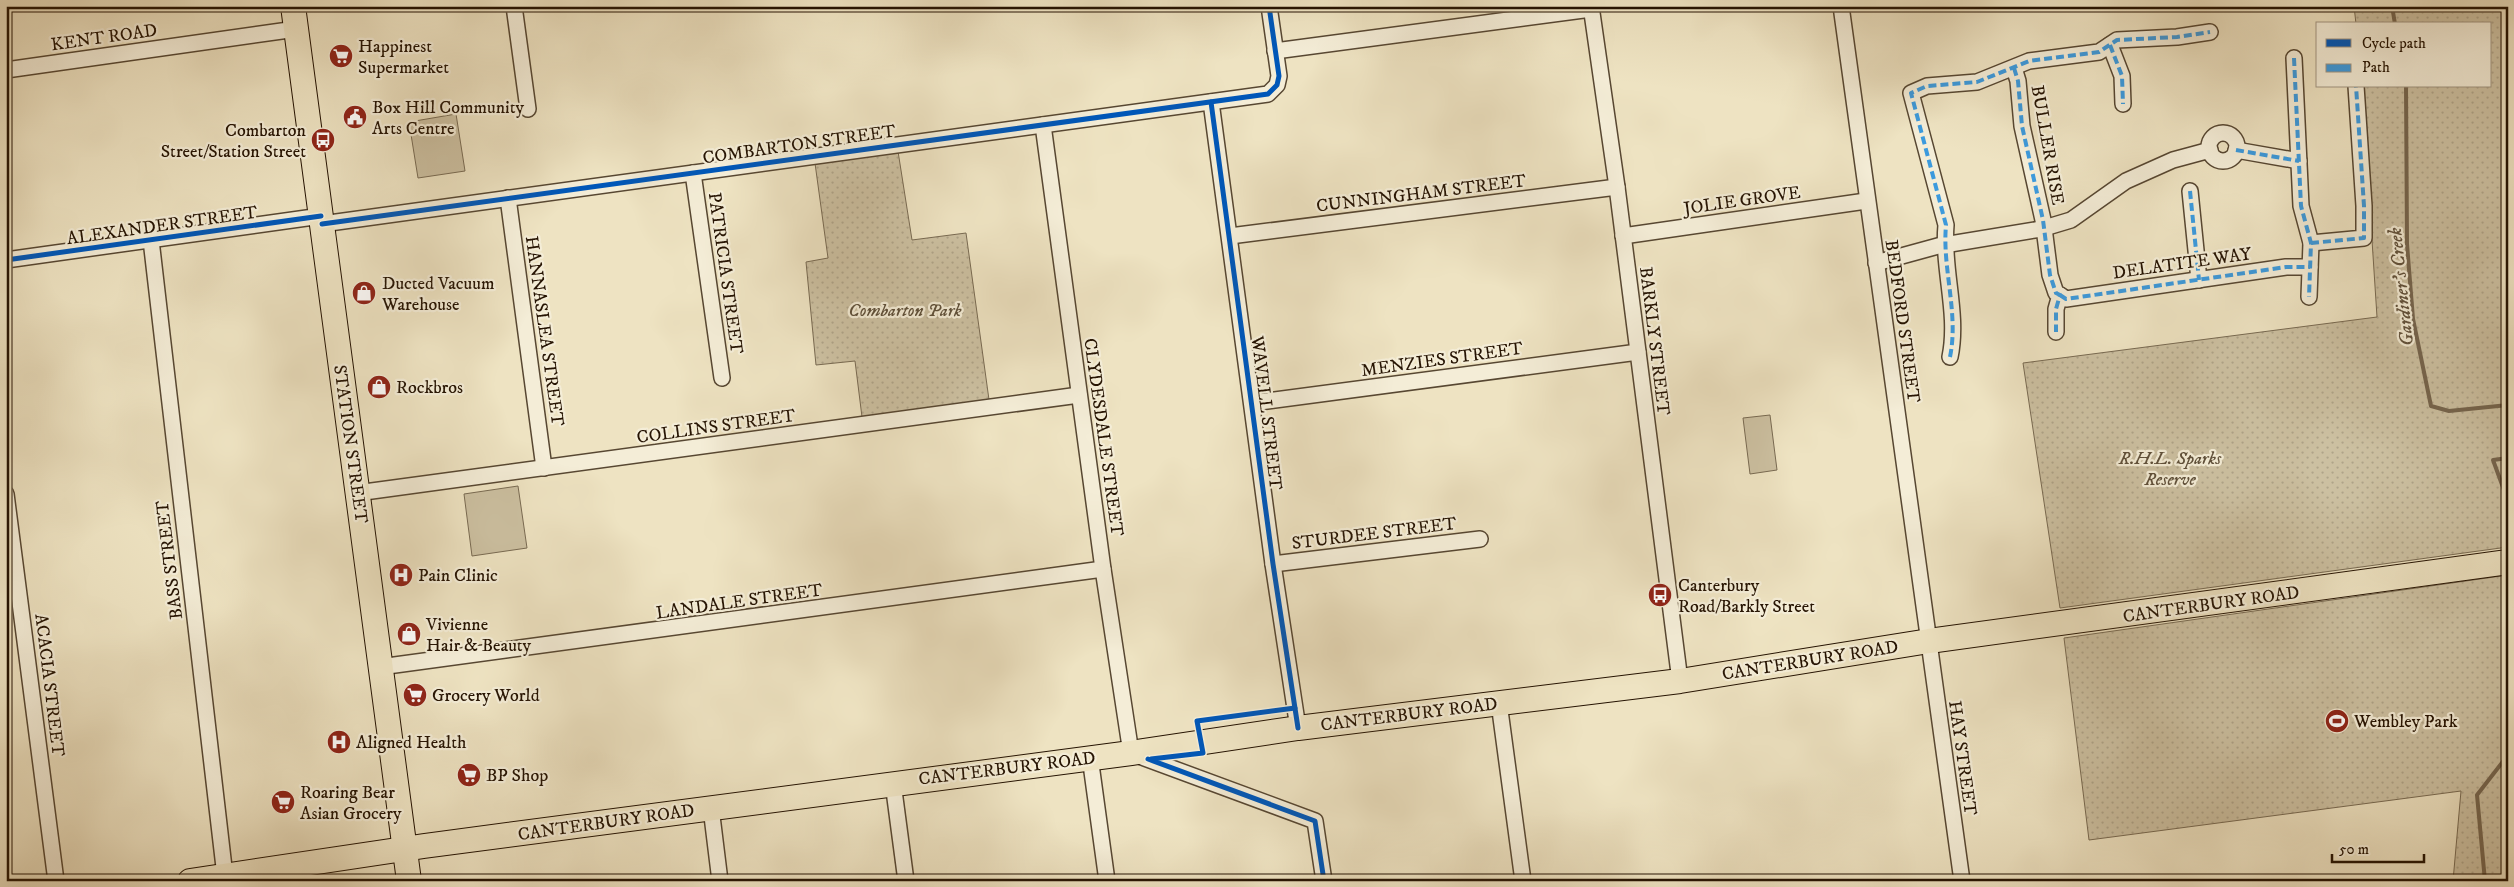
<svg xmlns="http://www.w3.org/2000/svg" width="2514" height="887" font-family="'IM FELL DW Pica',serif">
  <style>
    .green { fill: #ccc0a1; stroke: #786a52 }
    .park { fill: url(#park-dots); stroke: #786a52 }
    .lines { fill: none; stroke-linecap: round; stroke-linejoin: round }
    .stream { stroke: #75654e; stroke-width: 4 }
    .street-casing { stroke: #574732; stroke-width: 18 }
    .primary-casing { stroke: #251302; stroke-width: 26 }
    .street { stroke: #f4edd7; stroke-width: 15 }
    .primary { stroke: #eee3c2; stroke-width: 24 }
    .quiet { stroke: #3c9add; stroke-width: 4; stroke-dasharray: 8 4; stroke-linecap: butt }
    .cycleway-casing { stroke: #f4edd7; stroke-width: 8 }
    .cycleway { stroke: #0057b8; stroke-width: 5 }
    .labels { text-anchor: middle; stroke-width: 4.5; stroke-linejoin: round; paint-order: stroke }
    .street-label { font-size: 18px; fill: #251302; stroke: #f4edd7 }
    .poi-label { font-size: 18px; fill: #251302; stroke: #f4edd7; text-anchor: start }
    .park-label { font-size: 18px; font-style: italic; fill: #5f503a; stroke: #f4edd7 }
    .water-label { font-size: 19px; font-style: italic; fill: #61513b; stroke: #f4edd7 }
  </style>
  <defs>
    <pattern id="park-dots" width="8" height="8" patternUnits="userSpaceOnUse" patternTransform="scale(1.25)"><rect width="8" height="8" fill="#ccc0a1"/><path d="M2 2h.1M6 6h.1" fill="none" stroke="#afa489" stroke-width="1.8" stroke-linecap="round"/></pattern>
  </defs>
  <rect width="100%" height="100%" fill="#eee3c2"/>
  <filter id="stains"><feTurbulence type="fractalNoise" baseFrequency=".004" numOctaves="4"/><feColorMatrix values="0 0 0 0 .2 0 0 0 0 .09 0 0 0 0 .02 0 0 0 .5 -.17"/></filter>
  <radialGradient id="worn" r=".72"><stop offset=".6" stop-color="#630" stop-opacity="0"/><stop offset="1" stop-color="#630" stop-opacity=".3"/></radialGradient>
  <!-- green -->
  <g class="green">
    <path d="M 456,114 L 465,171 L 418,178 L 409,122 Z"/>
    <path d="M 1770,415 L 1777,470 L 1750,474 L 1743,418 Z"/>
    <path d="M 518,486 L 527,548 L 472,556 L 464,494 Z"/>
  </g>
  <!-- park -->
  <g class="park">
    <path d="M 2354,6 L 2508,6 L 2508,547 L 2060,608 L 2023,363 L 2377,317 L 2362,86 L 2490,86 L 2490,24 L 2356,24 Z"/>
    <path d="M 897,145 L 912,240 L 966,233 L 990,407 L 863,425 L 855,361 L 816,365 L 806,262 L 828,258 L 814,156 Z"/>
    <path d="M 2508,575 L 2508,881 L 2453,881 L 2461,791 L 2089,840 L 2064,638 Z"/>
  </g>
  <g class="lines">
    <!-- stream -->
    <g class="stream">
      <path d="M 2392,6 L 2395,24"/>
      <path d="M 2406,86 L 2407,244 L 2413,319 L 2431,406 L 2449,411 L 2508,405"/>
      <path d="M 2508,458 L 2493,460 L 2508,501"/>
      <path d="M 2485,881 L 2477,795 L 2508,755"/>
    </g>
    <!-- street casing -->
    <g class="street-casing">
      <g id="street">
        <path d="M 514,6 L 528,109"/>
        <path d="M 1591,6 L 1617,187 L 1680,681"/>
        <path d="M 1841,6 L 1962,881"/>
        <path d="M 2110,45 L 2122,76 L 2123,104"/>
        <path d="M 1275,51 L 1591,9"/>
        <path d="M 2294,58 L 2301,206 L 2311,243 L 2309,297"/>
        <path d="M 2014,68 L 2018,81 L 2022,126 L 2043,220 L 2050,275 L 2056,293 L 2060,295 L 2056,309 L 2056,332"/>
        <path d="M 6,70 L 296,29"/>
        <path d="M 1211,102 L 1273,564 L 1298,728"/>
        <path d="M 1043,125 L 1103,569 L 1131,753 L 1315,821 L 1324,881"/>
        <circle cx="2223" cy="147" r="14"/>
        <path d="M 2236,150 L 2299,161"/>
        <path d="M 693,173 L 722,378"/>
        <path d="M 2190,191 L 2199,280"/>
        <path d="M 508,198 L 544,468"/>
        <path d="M 322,224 L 1268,94 L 1277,85 L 1279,76 L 1269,6"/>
        <path d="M 1230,236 L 1617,187"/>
        <path d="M 1623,236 L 1866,201"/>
        <path d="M 151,240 L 225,876"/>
        <path d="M 2311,243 L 2364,238 L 2364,206 L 2356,86"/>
        <path d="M 6,260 L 321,216"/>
        <path d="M 1876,263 L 1938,246 L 2041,229 L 2071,220 L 2126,181 L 2173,160 L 2210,150"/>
        <path d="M 2060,295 L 2066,299 L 2286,267 L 2310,267"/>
        <path d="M 1950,357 C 1959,313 1942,269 1946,225 L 1911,93 L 1927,86 L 1977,82 L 2029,61 L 2099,52 L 2117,40 L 2177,37 L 2210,32"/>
        <path d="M 1252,403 L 1638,352"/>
        <path d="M 357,493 L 1079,395"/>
        <path d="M 6,494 L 56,881"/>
        <path d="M 1273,564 L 1480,539"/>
        <path d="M 380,667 L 1103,569"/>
        <path d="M 1499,703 L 1523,881"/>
        <path d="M 1090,757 L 1107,881"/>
        <path d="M 893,783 L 906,881"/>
        <path d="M 711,808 L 720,881"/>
      </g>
    </g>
    <!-- primary casing -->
    <g class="primary-casing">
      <g id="primary">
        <path d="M 293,6 L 409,881"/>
        <path d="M 190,881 L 424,846 L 1131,753 L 1298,728 L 1680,681 L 1929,641 L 2508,562"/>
      </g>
    </g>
    <!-- street -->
    <use href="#street" class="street"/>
    <!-- primary -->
    <use href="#primary" class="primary"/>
    <!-- quiet -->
    <g class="quiet">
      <path d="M 2110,45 L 2122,76 L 2123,104"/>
      <path d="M 2294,58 L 2301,206 L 2311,243 L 2309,297"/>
      <path d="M 2014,68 L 2018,81 L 2022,126 L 2043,220 L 2050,275 L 2056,293 L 2060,295 L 2056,309 L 2056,332"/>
      <path d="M 2236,150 L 2299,161"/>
      <path d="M 2190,191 L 2199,280"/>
      <path d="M 2311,243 L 2364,238 L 2364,206 L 2356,86"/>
      <path d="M 2060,295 L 2066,299 L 2286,267 L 2310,267"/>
      <path d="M 1950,357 C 1959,313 1942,269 1946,225 L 1911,93 L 1927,86 L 1977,82 L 2029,61 L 2099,52 L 2117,40 L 2177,37 L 2210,32"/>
    </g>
    <!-- cycleway casing -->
    <g class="cycleway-casing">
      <g id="cycleway">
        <path d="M 1211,102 L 1273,564 L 1298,728"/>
        <path d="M 322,224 L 1268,94 L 1277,85 L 1279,76 L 1269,6"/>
        <path d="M 6,260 L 321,216"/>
        <path d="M 1148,759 L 1315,821 L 1324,881"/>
        <path d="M 1151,759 L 1203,753 L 1197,721 L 1295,708"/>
      </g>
    </g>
    <!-- cycleway -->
    <use href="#cycleway" class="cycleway"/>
  </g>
  <!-- icons -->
  <defs>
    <g id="supermarket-disc" transform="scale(1.25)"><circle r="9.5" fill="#8f2418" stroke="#f4edd7"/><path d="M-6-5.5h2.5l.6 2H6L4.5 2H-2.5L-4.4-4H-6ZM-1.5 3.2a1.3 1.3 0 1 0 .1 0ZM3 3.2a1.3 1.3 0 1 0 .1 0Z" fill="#fff"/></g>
    <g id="civic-disc" transform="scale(1.25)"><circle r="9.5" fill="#8f2418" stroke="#f4edd7"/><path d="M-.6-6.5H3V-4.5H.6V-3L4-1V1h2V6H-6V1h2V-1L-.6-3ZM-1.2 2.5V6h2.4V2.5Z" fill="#fff"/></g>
    <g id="bus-disc" transform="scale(1.25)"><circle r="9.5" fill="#8f2418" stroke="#f4edd7"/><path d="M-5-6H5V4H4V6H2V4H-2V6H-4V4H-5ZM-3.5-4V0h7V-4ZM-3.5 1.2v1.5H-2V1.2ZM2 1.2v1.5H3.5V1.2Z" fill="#fff"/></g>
    <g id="shop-disc" transform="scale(1.25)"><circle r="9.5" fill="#8f2418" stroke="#f4edd7"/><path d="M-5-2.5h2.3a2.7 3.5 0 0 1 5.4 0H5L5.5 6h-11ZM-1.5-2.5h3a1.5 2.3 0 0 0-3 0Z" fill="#fff"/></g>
    <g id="hospital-disc" transform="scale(1.25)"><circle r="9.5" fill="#8f2418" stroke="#f4edd7"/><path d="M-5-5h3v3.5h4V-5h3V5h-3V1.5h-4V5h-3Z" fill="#fff"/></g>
    <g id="stadium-disc" transform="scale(1.25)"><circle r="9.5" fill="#8f2418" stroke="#f4edd7"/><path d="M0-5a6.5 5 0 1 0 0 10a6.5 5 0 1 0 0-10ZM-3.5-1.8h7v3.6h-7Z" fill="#fff"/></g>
  </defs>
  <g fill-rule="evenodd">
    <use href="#supermarket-disc" x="341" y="56"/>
    <use href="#civic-disc" x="355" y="117"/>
    <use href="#bus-disc" x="323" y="140"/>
    <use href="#shop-disc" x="364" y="293"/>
    <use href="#shop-disc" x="379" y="387"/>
    <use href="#hospital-disc" x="401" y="575"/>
    <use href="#bus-disc" x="1660" y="595"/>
    <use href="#shop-disc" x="409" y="634"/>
    <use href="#supermarket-disc" x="415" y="695"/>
    <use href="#stadium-disc" x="2337" y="721"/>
    <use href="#hospital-disc" x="339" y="742"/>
    <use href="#supermarket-disc" x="469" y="775"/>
    <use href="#supermarket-disc" x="283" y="802"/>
  </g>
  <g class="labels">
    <!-- street labels -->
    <g class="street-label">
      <text transform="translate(104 37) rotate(-8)" y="6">KENT ROAD</text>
      <text transform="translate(799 144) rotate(-8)" y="6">COMBARTON STREET</text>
      <text transform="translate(2048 145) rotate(80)" y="6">BULLER RISE</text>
      <text transform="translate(1421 193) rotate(-7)" y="6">CUNNINGHAM STREET</text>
      <text transform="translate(1742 200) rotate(-8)" y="6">JOLIE GROVE</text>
      <text transform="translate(162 225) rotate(-8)" y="6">ALEXANDER STREET</text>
      <text transform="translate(2182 263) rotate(-8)" y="6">DELATITE WAY</text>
      <text transform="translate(726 273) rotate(82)" y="6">PATRICIA STREET</text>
      <text transform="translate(1903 321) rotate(82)" y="6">BEDFORD STREET</text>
      <text transform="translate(545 331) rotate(82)" y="6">HANNASLEA STREET</text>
      <text transform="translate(1655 341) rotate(83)" y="6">BARKLY STREET</text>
      <text transform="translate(1442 359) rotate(-8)" y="6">MENZIES STREET</text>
      <text transform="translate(1267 413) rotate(83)" y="6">WAVELL STREET</text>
      <text transform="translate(716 426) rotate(-8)" y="6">COLLINS STREET</text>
      <text transform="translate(1104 437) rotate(82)" y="6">CLYDESDALE STREET</text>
      <text transform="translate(351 444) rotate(82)" y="6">STATION STREET</text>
      <text transform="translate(1374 533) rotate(-7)" y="6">STURDEE STREET</text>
      <text transform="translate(169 560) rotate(-97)" y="6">BASS STREET</text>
      <text transform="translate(739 601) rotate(-8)" y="6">LANDALE STREET</text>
      <text transform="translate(2211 604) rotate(-8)" y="6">CANTERBURY ROAD</text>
      <text transform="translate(1810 660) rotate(-9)" y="6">CANTERBURY ROAD</text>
      <text transform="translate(50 685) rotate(83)" y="6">ACACIA STREET</text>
      <text transform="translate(1409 714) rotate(-7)" y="6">CANTERBURY ROAD</text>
      <text transform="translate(1963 758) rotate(82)" y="6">HAY STREET</text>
      <text transform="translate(1007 768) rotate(-7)" y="6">CANTERBURY ROAD</text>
      <text transform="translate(606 822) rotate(-8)" y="6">CANTERBURY ROAD</text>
    </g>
    <!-- poi labels -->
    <g class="poi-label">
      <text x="358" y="52">Happinest<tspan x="358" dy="21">Supermarket</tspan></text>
      <text x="372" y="113">Box Hill Community<tspan x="372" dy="21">Arts Centre</tspan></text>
      <text x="306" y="136" text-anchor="end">Combarton<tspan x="306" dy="21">Street/Station Street</tspan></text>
      <text x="382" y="289">Ducted Vacuum<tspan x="382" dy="21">Warehouse</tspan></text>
      <text x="396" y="393">Rockbros</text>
      <text x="418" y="581">Pain Clinic</text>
      <text x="1678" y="591">Canterbury<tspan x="1678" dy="21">Road/Barkly Street</tspan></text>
      <text x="426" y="630">Vivienne<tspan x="426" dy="21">Hair &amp; Beauty</tspan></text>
      <text x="432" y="701">Grocery World</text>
      <text x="2354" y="727">Wembley Park</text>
      <text x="356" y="748">Aligned Health</text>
      <text x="486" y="781">BP Shop</text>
      <text x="300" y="798">Roaring Bear<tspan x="300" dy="21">Asian Grocery</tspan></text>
    </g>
    <!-- park labels -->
    <g class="park-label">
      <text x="905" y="316">Combarton Park</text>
      <text x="2170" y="464">R.H.L. Sparks<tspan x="2170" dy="21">Reserve</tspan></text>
    </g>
    <!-- water labels -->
    <g class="water-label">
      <text transform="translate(2400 287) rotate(-96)" y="7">Gardiner's Creek</text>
    </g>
  </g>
  <!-- margin -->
  <rect width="2514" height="887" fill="none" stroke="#eee3c2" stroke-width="25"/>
  <rect x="8" y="8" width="2499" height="872" fill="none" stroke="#251302" stroke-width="2.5"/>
  <rect x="12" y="12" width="2489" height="862" fill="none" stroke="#251302"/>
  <!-- legend -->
  <rect x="2316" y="22" width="175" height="65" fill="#f4edd7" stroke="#a19682"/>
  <rect x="2326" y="39" width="25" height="8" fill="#0057b8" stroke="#a19682"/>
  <text x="2362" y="48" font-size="15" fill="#251302">Cycle path</text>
  <rect x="2326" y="64" width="25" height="8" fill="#3c9add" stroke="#a19682"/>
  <text x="2362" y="72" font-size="15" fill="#251302">Path</text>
  <!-- scale -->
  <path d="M2332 854v8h92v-8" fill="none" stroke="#251302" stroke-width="2.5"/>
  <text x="2339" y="854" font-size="15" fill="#251302" stroke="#f4edd7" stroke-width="4" paint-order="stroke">50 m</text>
  <rect width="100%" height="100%" filter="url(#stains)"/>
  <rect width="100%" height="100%" fill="url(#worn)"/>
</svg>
